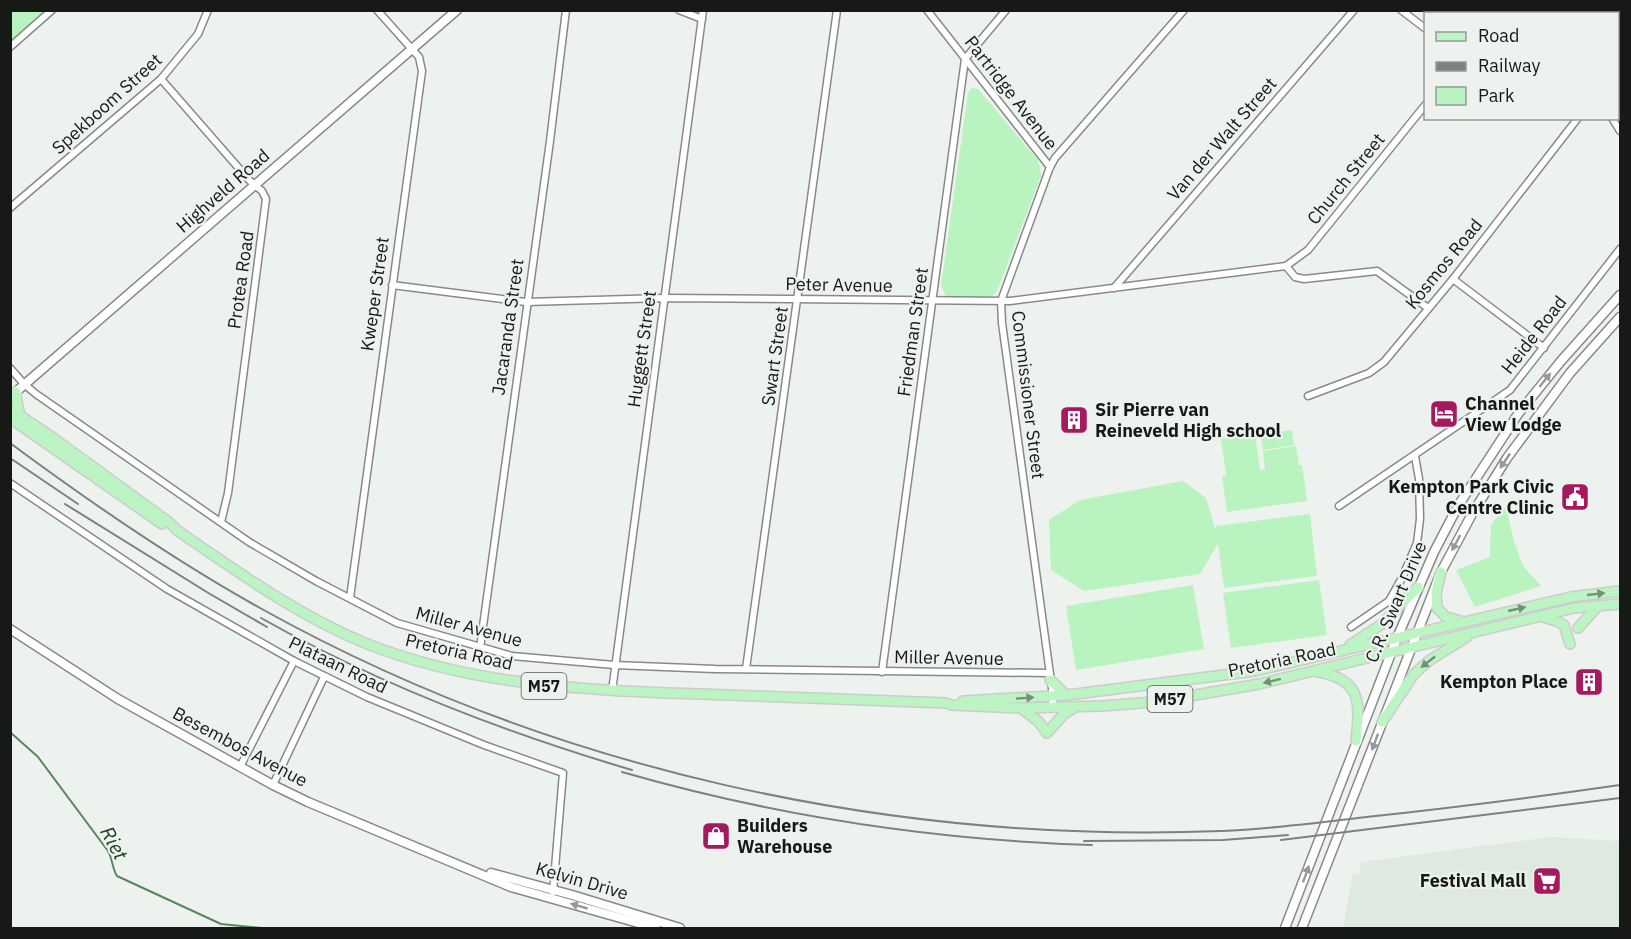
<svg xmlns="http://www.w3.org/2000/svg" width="1631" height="939" font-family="'IBM Plex Sans',sans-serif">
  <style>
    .built { fill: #dee9df }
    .green { fill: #b9f3bf }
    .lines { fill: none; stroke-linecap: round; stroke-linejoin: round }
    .stream { stroke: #5a865f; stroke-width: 2 }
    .street-casing { stroke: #878b87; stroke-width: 9 }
    .secondary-casing { stroke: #878b87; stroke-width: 11 }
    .primary-casing { stroke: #ccc; stroke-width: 12 }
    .street { stroke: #fff; stroke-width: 6 }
    .secondary { stroke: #fff; stroke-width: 8 }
    .primary { stroke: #bcf4c4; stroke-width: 9 }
    .rail { stroke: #7e817e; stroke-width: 2 }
    .oneway { fill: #979897 }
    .oneway2 { fill: #729176 }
    .labels { text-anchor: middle; stroke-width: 4.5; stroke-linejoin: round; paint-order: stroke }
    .shield { fill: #edf2ee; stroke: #575a58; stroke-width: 1.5 }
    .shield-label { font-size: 16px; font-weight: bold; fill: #171917 }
    .street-label { font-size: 18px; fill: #171917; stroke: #edf2ee }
    .poi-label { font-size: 18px; font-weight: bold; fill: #171917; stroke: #edf2ee; text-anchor: start }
    .water-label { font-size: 20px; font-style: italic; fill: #16431f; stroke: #edf2ee }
  </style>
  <rect width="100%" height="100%" fill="#edf2ee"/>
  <!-- built -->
  <path class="built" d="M 1551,837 L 1620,841 L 1620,928 L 1343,928 L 1353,873 L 1359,874 L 1361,862 Z"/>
  <!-- green -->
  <g class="green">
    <path d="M 11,10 L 47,10 L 47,11 L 11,42 Z"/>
    <path d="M 972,88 L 978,89 L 1037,159 L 1040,167 L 1041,176 L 997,291 L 992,297 L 951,298 L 946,296 L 941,286 L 968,93 Z"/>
    <path d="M 1292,430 L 1294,445 L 1263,450 L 1261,434 Z"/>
    <path d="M 1255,434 L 1260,470 L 1265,469 L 1263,451 L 1296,446 L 1299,465 L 1302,465 L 1307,501 L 1227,512 L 1222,476 L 1226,475 L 1221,439 Z"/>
    <path d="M 1183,481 L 1206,498 L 1216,531 L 1216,526 L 1310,514 L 1317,576 L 1224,588 L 1218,544 L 1200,574 L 1084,591 L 1051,570 L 1049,520 L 1080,500 Z"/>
    <path d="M 1506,506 L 1513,538 L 1523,566 L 1541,586 L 1475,607 L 1456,570 L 1490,557 L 1491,525 Z"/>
    <path d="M 1319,580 L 1327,635 L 1231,648 L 1223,593 Z"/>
    <path d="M 1193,585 L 1204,649 L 1076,670 L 1066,606 Z"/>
  </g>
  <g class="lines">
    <!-- stream -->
    <path class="stream" d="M 10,732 L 38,757 L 108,851 C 113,860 112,868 117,876 L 221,924 L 262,928"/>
    <!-- street casing -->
    <g class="street-casing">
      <g id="street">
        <path d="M 679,10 L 702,19"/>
        <path d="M 927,10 L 1050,167"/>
        <path d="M 1401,10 L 1426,29"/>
        <path d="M 1499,14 L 1501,10"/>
        <path d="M 10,47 L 52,10"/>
        <path d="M 1618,66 L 1620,62"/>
        <path d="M 161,79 L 250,181 L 262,191 L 266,199 L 228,493 L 221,522"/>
        <path d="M 1612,118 L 1620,131"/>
        <path d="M 10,208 L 161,79 L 198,34 L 208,10"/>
        <path d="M 1286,266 L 1295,277 L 1304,279 L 1377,271 L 1428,308"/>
        <path d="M 1453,279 L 1544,348"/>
        <path d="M 392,285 L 526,302 L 664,298 L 1010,301 L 1286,266 L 1308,250 L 1426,104"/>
        <path d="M 1114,288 L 1354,10"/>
        <path d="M 10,368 L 24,384 L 36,394 L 249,542 L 316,581 L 397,623 L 512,656 L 614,665 L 715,669 L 1049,673"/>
        <path d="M 1308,396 L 1369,373 L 1384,362 L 1453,279 L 1578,118"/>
        <path d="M 10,483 L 167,589 L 294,661 L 367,697 L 484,745 L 563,773 L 553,892"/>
        <path d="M 1339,506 L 1510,390 L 1620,249"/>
        <path d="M 350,598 L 422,71 L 419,57 L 377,10"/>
        <path d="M 1351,627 L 1389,601 L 1402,578 L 1417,543 L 1420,519 L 1419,479 L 1415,456"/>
        <path d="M 480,648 L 550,141 L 566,10"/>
        <path d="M 746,669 L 837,10"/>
        <path d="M 882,672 L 965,59 L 1006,10"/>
        <path d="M 612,691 L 703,10"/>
        <path d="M 1052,707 L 1053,696 L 1002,323 L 1001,301 L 1050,167 L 1055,158 L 1184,10"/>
        <path d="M 240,767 L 294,661"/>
        <path d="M 273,785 L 324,677"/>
      </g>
    </g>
    <!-- secondary casing -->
    <g class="secondary-casing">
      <g id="secondary">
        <path d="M 10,397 L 457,10"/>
        <path d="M 10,629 L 118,699 L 273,785 L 308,802 L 511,887 L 656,928"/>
        <path d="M 491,873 L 572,895 L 680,928"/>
        <path d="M 1285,928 L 1397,638 L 1434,552 L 1458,506 L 1518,414 L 1561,361 L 1620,295"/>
        <path d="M 1302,928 L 1441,572 L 1472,514 L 1507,458 L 1570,373 L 1620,317"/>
      </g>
    </g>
    <!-- primary casing -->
    <g class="primary-casing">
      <g id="primary">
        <path d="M 16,392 L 17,402 L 20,416"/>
        <path d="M 10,409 L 52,437 L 170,523 L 178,531 C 238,572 297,615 365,643 C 472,686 586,690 700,694 C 782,697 864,700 946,703 L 951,705 L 1020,708 L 1101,706 L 1155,702 L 1259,684 L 1574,608 L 1620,604"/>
        <path d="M 10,418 L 162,524"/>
        <path d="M 1441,572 L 1436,593 L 1437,608 L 1446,617 L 1461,621"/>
        <path d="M 1543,617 L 1556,621 L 1564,625 L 1570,644"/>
        <path d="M 1578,628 L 1599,605"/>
        <path d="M 1350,645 L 1382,624 L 1418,587"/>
        <path d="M 1318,672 C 1362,679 1360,703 1356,741"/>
        <path d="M 1050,680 L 1066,695"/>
        <path d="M 963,701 L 1068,695 L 1255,671 L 1571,597 L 1620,591"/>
        <path d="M 1021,708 L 1039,722 L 1047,733"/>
        <path d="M 1382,722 L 1414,674 L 1430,660 L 1467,637"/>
        <path d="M 1047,733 L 1063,715 L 1074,708"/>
      </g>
    </g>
    <!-- street -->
    <use href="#street" class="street"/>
    <!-- secondary -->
    <use href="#secondary" class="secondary"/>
    <!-- primary -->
    <use href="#primary" class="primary"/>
    <!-- rail -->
    <g class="rail">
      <path d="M 10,443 C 91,503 172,559 260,608 C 551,770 889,844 1222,831 C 1270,829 1318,823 1366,817 C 1451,808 1536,797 1620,785"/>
      <path d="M 10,458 L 78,504"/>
      <path d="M 65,504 L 210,594 L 267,627"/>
      <path d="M 261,618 C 378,684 503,732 632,770"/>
      <path d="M 622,772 C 775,816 934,840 1092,845"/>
      <path d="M 1281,840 L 1620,798"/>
      <path d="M 1084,841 L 1223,840 L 1288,835"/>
    </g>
  </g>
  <!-- one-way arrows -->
  <defs><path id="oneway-solid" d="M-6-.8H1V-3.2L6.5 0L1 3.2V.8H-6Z" transform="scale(1.5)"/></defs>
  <g class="oneway">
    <use href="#oneway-solid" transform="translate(1545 380) rotate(-51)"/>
    <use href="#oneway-solid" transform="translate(1505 461) rotate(124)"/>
    <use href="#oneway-solid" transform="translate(1456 543) rotate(118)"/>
    <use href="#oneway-solid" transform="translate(1375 742) rotate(110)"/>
    <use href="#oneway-solid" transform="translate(1306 874) rotate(-70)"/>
    <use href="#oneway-solid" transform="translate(579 906) rotate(-164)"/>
  </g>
  <g class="oneway2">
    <use href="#oneway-solid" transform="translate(1596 594) rotate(-6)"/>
    <use href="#oneway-solid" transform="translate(1517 609) rotate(-13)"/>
    <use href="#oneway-solid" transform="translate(1428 662) rotate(142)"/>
    <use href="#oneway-solid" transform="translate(1272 681) rotate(166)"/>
    <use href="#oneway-solid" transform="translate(1025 698) rotate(-4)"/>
  </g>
  <!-- icons -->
  <defs>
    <g id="hotel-square" transform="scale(1.5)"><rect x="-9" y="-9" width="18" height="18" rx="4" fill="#a5195e" stroke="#edf2ee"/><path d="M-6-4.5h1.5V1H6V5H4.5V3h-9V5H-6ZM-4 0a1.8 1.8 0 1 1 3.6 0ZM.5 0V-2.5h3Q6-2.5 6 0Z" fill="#fff"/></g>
    <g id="building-square" transform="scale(1.5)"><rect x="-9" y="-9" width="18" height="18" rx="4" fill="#a5195e" stroke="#edf2ee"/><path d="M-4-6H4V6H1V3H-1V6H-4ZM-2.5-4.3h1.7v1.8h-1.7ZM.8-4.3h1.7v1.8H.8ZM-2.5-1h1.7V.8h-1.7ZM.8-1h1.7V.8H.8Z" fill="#fff"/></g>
    <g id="civic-square" transform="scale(1.5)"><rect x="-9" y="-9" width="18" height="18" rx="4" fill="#a5195e" stroke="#edf2ee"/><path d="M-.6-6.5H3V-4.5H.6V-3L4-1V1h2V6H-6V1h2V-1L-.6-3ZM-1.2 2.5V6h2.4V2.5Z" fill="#fff"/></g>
    <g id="shop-square" transform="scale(1.5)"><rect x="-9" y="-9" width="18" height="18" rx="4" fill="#a5195e" stroke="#edf2ee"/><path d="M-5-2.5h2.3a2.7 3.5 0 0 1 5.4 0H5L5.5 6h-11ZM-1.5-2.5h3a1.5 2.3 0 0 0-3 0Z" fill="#fff"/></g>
    <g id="supermarket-square" transform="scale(1.5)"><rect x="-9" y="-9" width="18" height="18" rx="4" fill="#a5195e" stroke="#edf2ee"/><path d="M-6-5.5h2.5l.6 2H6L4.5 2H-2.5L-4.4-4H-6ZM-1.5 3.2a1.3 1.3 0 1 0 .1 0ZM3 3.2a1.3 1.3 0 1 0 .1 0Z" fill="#fff"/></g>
  </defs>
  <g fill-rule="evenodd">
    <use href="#hotel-square" x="1444" y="414"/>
    <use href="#building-square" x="1074" y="420"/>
    <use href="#civic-square" x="1575" y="497"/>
    <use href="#building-square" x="1589" y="682"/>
    <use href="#shop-square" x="716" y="836"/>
    <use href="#supermarket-square" x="1547" y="881"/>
  </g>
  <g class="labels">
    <!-- shield labels -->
    <g class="shield">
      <rect x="521.5" y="673" width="45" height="26" rx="4.5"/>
      <rect x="1147.5" y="686" width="45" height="26" rx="4.5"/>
    </g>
    <g class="shield-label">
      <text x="544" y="692">M57</text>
      <text x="1170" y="705">M57</text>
    </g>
    <!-- street labels -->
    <g class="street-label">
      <text transform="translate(1011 93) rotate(52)" y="6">Partridge Avenue</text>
      <text transform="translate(107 104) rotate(-42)" y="6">Spekboom Street</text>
      <text transform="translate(1222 139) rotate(-49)" y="6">Van der Walt Street</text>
      <text transform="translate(1346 179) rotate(-51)" y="6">Church Street</text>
      <text transform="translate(223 191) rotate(-41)" y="6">Highveld Road</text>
      <text transform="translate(1444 264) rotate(-51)" y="6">Kosmos Road</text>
      <text transform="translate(241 280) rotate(-82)" y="6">Protea Road</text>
      <text transform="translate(839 285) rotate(1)" y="6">Peter Avenue</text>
      <text transform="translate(375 294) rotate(-82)" y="6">Kweper Street</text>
      <text transform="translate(508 327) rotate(-82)" y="6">Jacaranda Street</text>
      <text transform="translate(913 332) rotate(-82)" y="6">Friedman Street</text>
      <text transform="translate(1534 335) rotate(-52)" y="6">Heide Road</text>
      <text transform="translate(642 349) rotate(-82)" y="6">Huggett Street</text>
      <text transform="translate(775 356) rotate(-82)" y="6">Swart Street</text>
      <text transform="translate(1028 395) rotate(83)" y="6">Commissioner Street</text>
      <text transform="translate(1396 602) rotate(-67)" y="6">C.R. Swart Drive</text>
      <text transform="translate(469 627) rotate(15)" y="6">Miller Avenue</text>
      <text transform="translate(459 652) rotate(13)" y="6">Pretoria Road</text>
      <text transform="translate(949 658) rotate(1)" y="6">Miller Avenue</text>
      <text transform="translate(1282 660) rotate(-12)" y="6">Pretoria Road</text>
      <text transform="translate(338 665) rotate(26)" y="6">Plataan Road</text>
      <text transform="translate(240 747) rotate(28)" y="6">Besembos Avenue</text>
      <text transform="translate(582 881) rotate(16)" y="6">Kelvin Drive</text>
    </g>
    <!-- poi labels -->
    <g class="poi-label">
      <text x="1465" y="410">Channel<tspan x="1465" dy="21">View Lodge</tspan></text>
      <text x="1095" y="416">Sir Pierre van<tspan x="1095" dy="21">Reineveld High school</tspan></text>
      <text x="1554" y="493" text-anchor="end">Kempton Park Civic<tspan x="1554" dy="21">Centre Clinic</tspan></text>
      <text x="1568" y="688" text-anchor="end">Kempton Place</text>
      <text x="737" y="832">Builders<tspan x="737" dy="21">Warehouse</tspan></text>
      <text x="1526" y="887" text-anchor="end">Festival Mall</text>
    </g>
    <!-- water labels -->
    <g class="water-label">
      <text transform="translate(114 843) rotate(61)" y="7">Riet</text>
    </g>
  </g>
  <!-- border -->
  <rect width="1631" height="939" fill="none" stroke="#171917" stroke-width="24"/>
  <!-- legend -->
  <rect x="1424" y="12" width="195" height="108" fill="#edf2ee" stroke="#979b98" stroke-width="1.5"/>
  <rect x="1436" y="32" width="30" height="9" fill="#bcf4c4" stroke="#979b98" stroke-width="1.5"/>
  <text x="1478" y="42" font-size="18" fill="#171917">Road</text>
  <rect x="1436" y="62" width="30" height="9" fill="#7e817e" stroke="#979b98" stroke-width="1.5"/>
  <text x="1478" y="72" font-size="18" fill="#171917">Railway</text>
  <rect x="1436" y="87" width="30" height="18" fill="#b9f3bf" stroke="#979b98" stroke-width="1.5"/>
  <text x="1478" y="102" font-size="18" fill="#171917">Park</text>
</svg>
